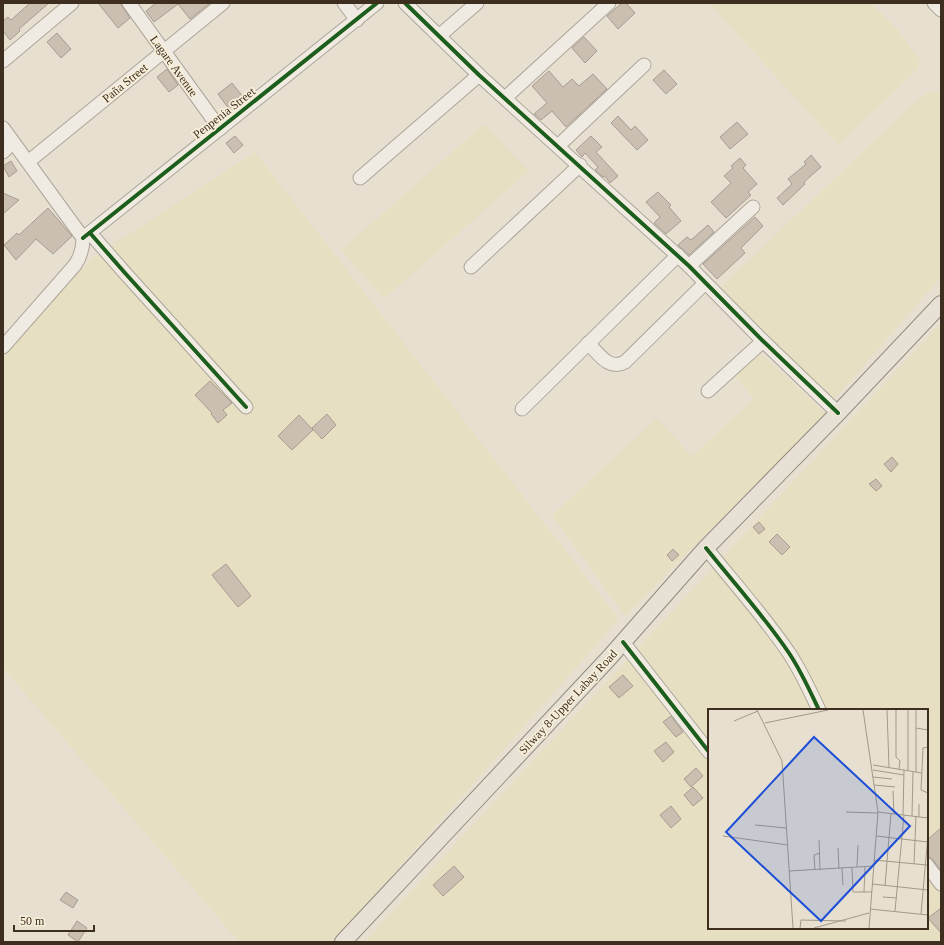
<svg xmlns="http://www.w3.org/2000/svg" width="944" height="945" font-family="'Times New Roman',serif">
  <style>
    .farmland { fill: #e6dfc2; fill-rule: evenodd }
    .building { fill: #cbbfb2; stroke: #a89c90 }
    .lines { fill: none; stroke-linecap: round; stroke-linejoin: round }
    .minor-casing { stroke: #ada599; stroke-width: 15 }
    .major-casing { stroke: #928b80; stroke-width: 18 }
    .minor { stroke: #efebe3; stroke-width: 13 }
    .major { stroke: #e6e1d4; stroke-width: 16 }
    .cycleway-casing { stroke: #f7eed8; stroke-width: 6 }
    .cycleway { stroke: #1b5e20; stroke-width: 4 }
    .labels { text-anchor: middle; stroke-width: 3.5; stroke-linejoin: round; paint-order: stroke }
    .street-label { font-size: 12px; fill: #3d2e20; stroke: #f7eed8 }
    .inset-road { fill: none; stroke: #a3998a; stroke-width: 1 }
    .view { fill: #1d4ed8; fill-opacity: 0.15; stroke: #1d4ed8; stroke-width: 2 }
    .inset-edge { fill: none; stroke: #3d2e20; stroke-width: 2 }
  </style>
  <rect width="100%" height="100%" fill="#e7e0d1"/>
  <!-- farmland -->
  <g class="farmland">
    <path d="M 709,3 L 871,3 L 897,29 L 920,60 L 918,69 L 838,145 Z"/>
    <path d="M 929,92 L 941,93 L 941,277 L 833,401 L 721,287 L 918,99 Z"/>
    <path d="M 484,124 L 529,171 L 384,299 L 341,250 Z"/>
    <path d="M 255,152 L 619,619 L 333,942 L 239,942 L 3,668 L 3,353 L 92,258 Z"/>
    <path d="M 941,323 L 941,942 L 364,942 ZM 709,710 L 927,710 L 927,928 L 709,928 Z"/>
    <path d="M 760,353 L 826,414 L 625,616 L 552,515 L 657,418 L 692,456 L 754,399 L 734,376 Z"/>
  </g>
  <!-- building -->
  <g class="building">
    <path d="M 30,3 L 49,3 L 19,29 L 20,31 L 10,40 L 3,31 L 3,21 L 8,17 L 11,20 Z"/>
    <path d="M 98,3 L 120,3 L 130,18 L 118,28 Z"/>
    <path d="M 156,3 L 210,3 L 190,19 L 178,4 L 154,22 L 146,11 Z"/>
    <path d="M 622,3 L 626,3 L 635,13 L 618,29 L 607,16 Z"/>
    <path d="M 57,33 L 71,49 L 61,58 L 47,42 Z"/>
    <path d="M 584,37 L 597,51 L 585,63 L 572,48 Z"/>
    <path d="M 167,69 L 178,85 L 169,92 L 157,77 Z"/>
    <path d="M 664,70 L 677,84 L 666,94 L 653,80 Z"/>
    <path d="M 549,71 L 563,87 L 572,79 L 579,86 L 593,74 L 607,89 L 566,127 L 552,111 L 541,120 L 534,114 L 547,103 L 532,86 Z"/>
    <path d="M 232,83 L 244,98 L 229,109 L 218,94 Z"/>
    <path d="M 618,116 L 631,130 L 635,126 L 648,140 L 637,150 L 611,123 Z"/>
    <path d="M 737,122 L 748,134 L 730,149 L 720,137 Z"/>
    <path d="M 235,136 L 243,145 L 234,153 L 226,143 Z"/>
    <path d="M 591,136 L 602,147 L 596,152 L 618,176 L 610,183 L 605,176 L 603,177 L 595,170 L 598,167 L 585,153 L 582,157 L 576,150 Z"/>
    <path d="M 811,155 L 821,167 L 804,182 L 805,184 L 783,205 L 777,198 L 792,184 L 788,179 L 806,164 L 804,162 Z"/>
    <path d="M 740,158 L 746,165 L 743,168 L 757,184 L 748,192 L 751,195 L 726,218 L 711,202 L 731,183 L 724,176 L 733,168 L 731,166 Z"/>
    <path d="M 11,161 L 17,171 L 9,177 L 3,166 Z"/>
    <path d="M 658,192 L 671,205 L 669,207 L 681,221 L 666,234 L 654,223 L 660,217 L 646,202 Z"/>
    <path d="M 3,193 L 19,200 L 3,214 Z"/>
    <path d="M 48,208 L 72,236 L 53,254 L 36,239 L 16,260 L 4,245 L 17,233 L 19,235 Z"/>
    <path d="M 755,217 L 763,226 L 741,248 L 745,253 L 717,279 L 703,264 Z"/>
    <path d="M 708,225 L 714,232 L 689,255 L 678,245 L 687,237 L 691,240 Z"/>
    <path d="M 210,381 L 232,403 L 223,410 L 227,415 L 218,423 L 211,414 L 212,413 L 195,395 Z"/>
    <path d="M 327,414 L 336,425 L 322,439 L 312,428 Z"/>
    <path d="M 299,415 L 313,430 L 292,450 L 278,436 Z"/>
    <path d="M 892,457 L 898,464 L 891,472 L 884,464 Z"/>
    <path d="M 876,479 L 882,486 L 876,491 L 869,484 Z"/>
    <path d="M 759,522 L 765,529 L 759,534 L 753,527 Z"/>
    <path d="M 777,534 L 790,547 L 782,555 L 769,542 Z"/>
    <path d="M 673,549 L 679,555 L 672,561 L 667,555 Z"/>
    <path d="M 226,564 L 251,596 L 238,607 L 212,575 Z"/>
    <path d="M 623,675 L 633,686 L 619,698 L 609,687 Z"/>
    <path d="M 671,716 L 683,732 L 676,737 L 663,722 Z"/>
    <path d="M 666,742 L 674,752 L 663,762 L 654,751 Z"/>
    <path d="M 696,768 L 703,776 L 691,787 L 684,779 Z"/>
    <path d="M 693,787 L 703,798 L 693,806 L 684,795 Z"/>
    <path d="M 671,806 L 681,819 L 671,828 L 660,815 Z"/>
    <path d="M 941,828 L 941,871 L 933,860 L 927,855 L 927,840 Z"/>
    <path d="M 454,866 L 464,877 L 443,896 L 433,885 Z"/>
    <path d="M 66,892 L 78,900 L 73,908 L 60,900 Z"/>
    <path d="M 941,908 L 941,933 L 928,918 Z"/>
    <path d="M 77,921 L 87,928 L 78,942 L 68,935 Z"/>
  </g>
  <g class="lines">
    <!-- minor casing -->
    <g class="minor-casing">
      <g id="minor">
        <path d="M 129,3 L 220,129"/>
        <path d="M 344,3 L 357,20"/>
        <path d="M 405,3 L 479,75 L 689,266 L 763,341 L 838,413"/>
        <path d="M 934,3 L 941,10"/>
        <path d="M 439,36 L 477,3"/>
        <path d="M 3,61 L 72,3"/>
        <path d="M 505,98 L 609,3"/>
        <path d="M 3,128 L 83,238 C 83,249 81,256 75,265 L 3,347"/>
        <path d="M 558,146 L 644,65"/>
        <path d="M 3,152 L 13,142"/>
        <path d="M 28,162 L 223,3"/>
        <path d="M 360,178 L 479,75"/>
        <path d="M 90,233 L 125,273 L 246,407"/>
        <path d="M 83,238 L 377,3"/>
        <path d="M 689,266 L 753,207"/>
        <path d="M 471,267 L 580,165"/>
        <path d="M 588,343 C 599,354 609,371 625,362 L 705,283"/>
        <path d="M 708,391 L 763,341"/>
        <path d="M 522,409 L 678,255"/>
        <path d="M 706,548 C 734,583 764,616 789,653 C 801,671 810,691 819,710"/>
        <path d="M 623,642 L 709,752"/>
        <path d="M 927,865 L 941,884"/>
      </g>
    </g>
    <!-- major casing -->
    <g class="major-casing">
      <path id="major" d="M 343,942 L 609,658 L 706,548 L 838,413 L 941,304"/>
    </g>
    <!-- minor -->
    <use href="#minor" class="minor"/>
    <!-- major -->
    <use href="#major" class="major"/>
    <!-- cycleway casing -->
    <g class="cycleway-casing">
      <g id="cycleway">
        <path d="M 405,3 L 479,75 L 689,266 L 763,341 L 838,413"/>
        <path d="M 90,233 L 125,273 L 246,407"/>
        <path d="M 83,238 L 377,3"/>
        <path d="M 706,548 C 734,583 764,616 789,653 C 801,671 810,691 819,710"/>
        <path d="M 623,642 L 709,752"/>
      </g>
    </g>
    <!-- cycleway -->
    <use href="#cycleway" class="cycleway"/>
  </g>
  <g class="labels">
    <!-- street labels -->
    <g class="street-label">
      <text transform="translate(174 66) rotate(54)" y="4">Lagare Avenue</text>
      <text transform="translate(125 83) rotate(-39)" y="4">Paña Street</text>
      <text transform="translate(224 113) rotate(-38)" y="4">Penpenia Street</text>
      <text transform="translate(568 702) rotate(-47)" y="4">Silway 8-Upper Labay Road</text>
    </g>
  </g>
  <!-- overview -->
  <g transform="translate(708 709)">
    <rect width="220" height="220" fill="#e7e0d1"/>
    <path class="inset-road" d="M 49,1 L 74,52 L 85,219M 155,1 L 170,103 L 161,219M 179,1 L 181,58M 188,1 L 188,48 L 192,52 L 191,60M 200,1 L 200,62M 208,1 L 208,63M 26,12 L 50,2M 57,14 L 120,1M 208,19 L 220,21M 220,38 L 215,39 L 213,81 L 220,84M 165,56 L 214,64M 165,61 L 196,66M 165,68 L 184,70M 166,76 L 187,78M 185,82 L 186,105M 211,95 L 211,108M 138,103 L 170,104M 170,103 L 220,109M 195,106 L 196,61M 204,107 L 205,63M 47,116 L 78,119M 15,127 L 80,136M 168,127 L 220,133M 111,131 L 112,161M 130,139 L 131,160M 166,151 L 219,156M 206,155 L 208,107M 149,158 L 150,136M 134,159 L 135,176M 144,159 L 145,183 L 164,183M 107,161 L 106,146 L 112,144M 81,162 L 166,157M 164,175 L 220,181M 177,177 L 183,104M 156,183 L 157,158M 175,188 L 189,189M 162,200 L 220,206M 187,202 L 196,106M 213,205 L 220,126M 92,219 L 93,211 L 138,212M 106,219 L 161,204"/>
    <path class="view" d="M 106,28 L 202,117 L 113,212 L 18,123 Z"/>
    <rect width="220" height="220" class="inset-edge"/>
  </g>
  <!-- border -->
  <rect width="944" height="945" fill="none" stroke="#3d2e20" stroke-width="8"/>
  <!-- scale -->
  <path d="M14 925v6h80v-6" fill="none" stroke="#3d2e20" stroke-width="2"/>
  <text x="20" y="925" font-size="12" fill="#3d2e20" stroke="#f7eed8" stroke-width="3" paint-order="stroke">50 m</text>
</svg>
